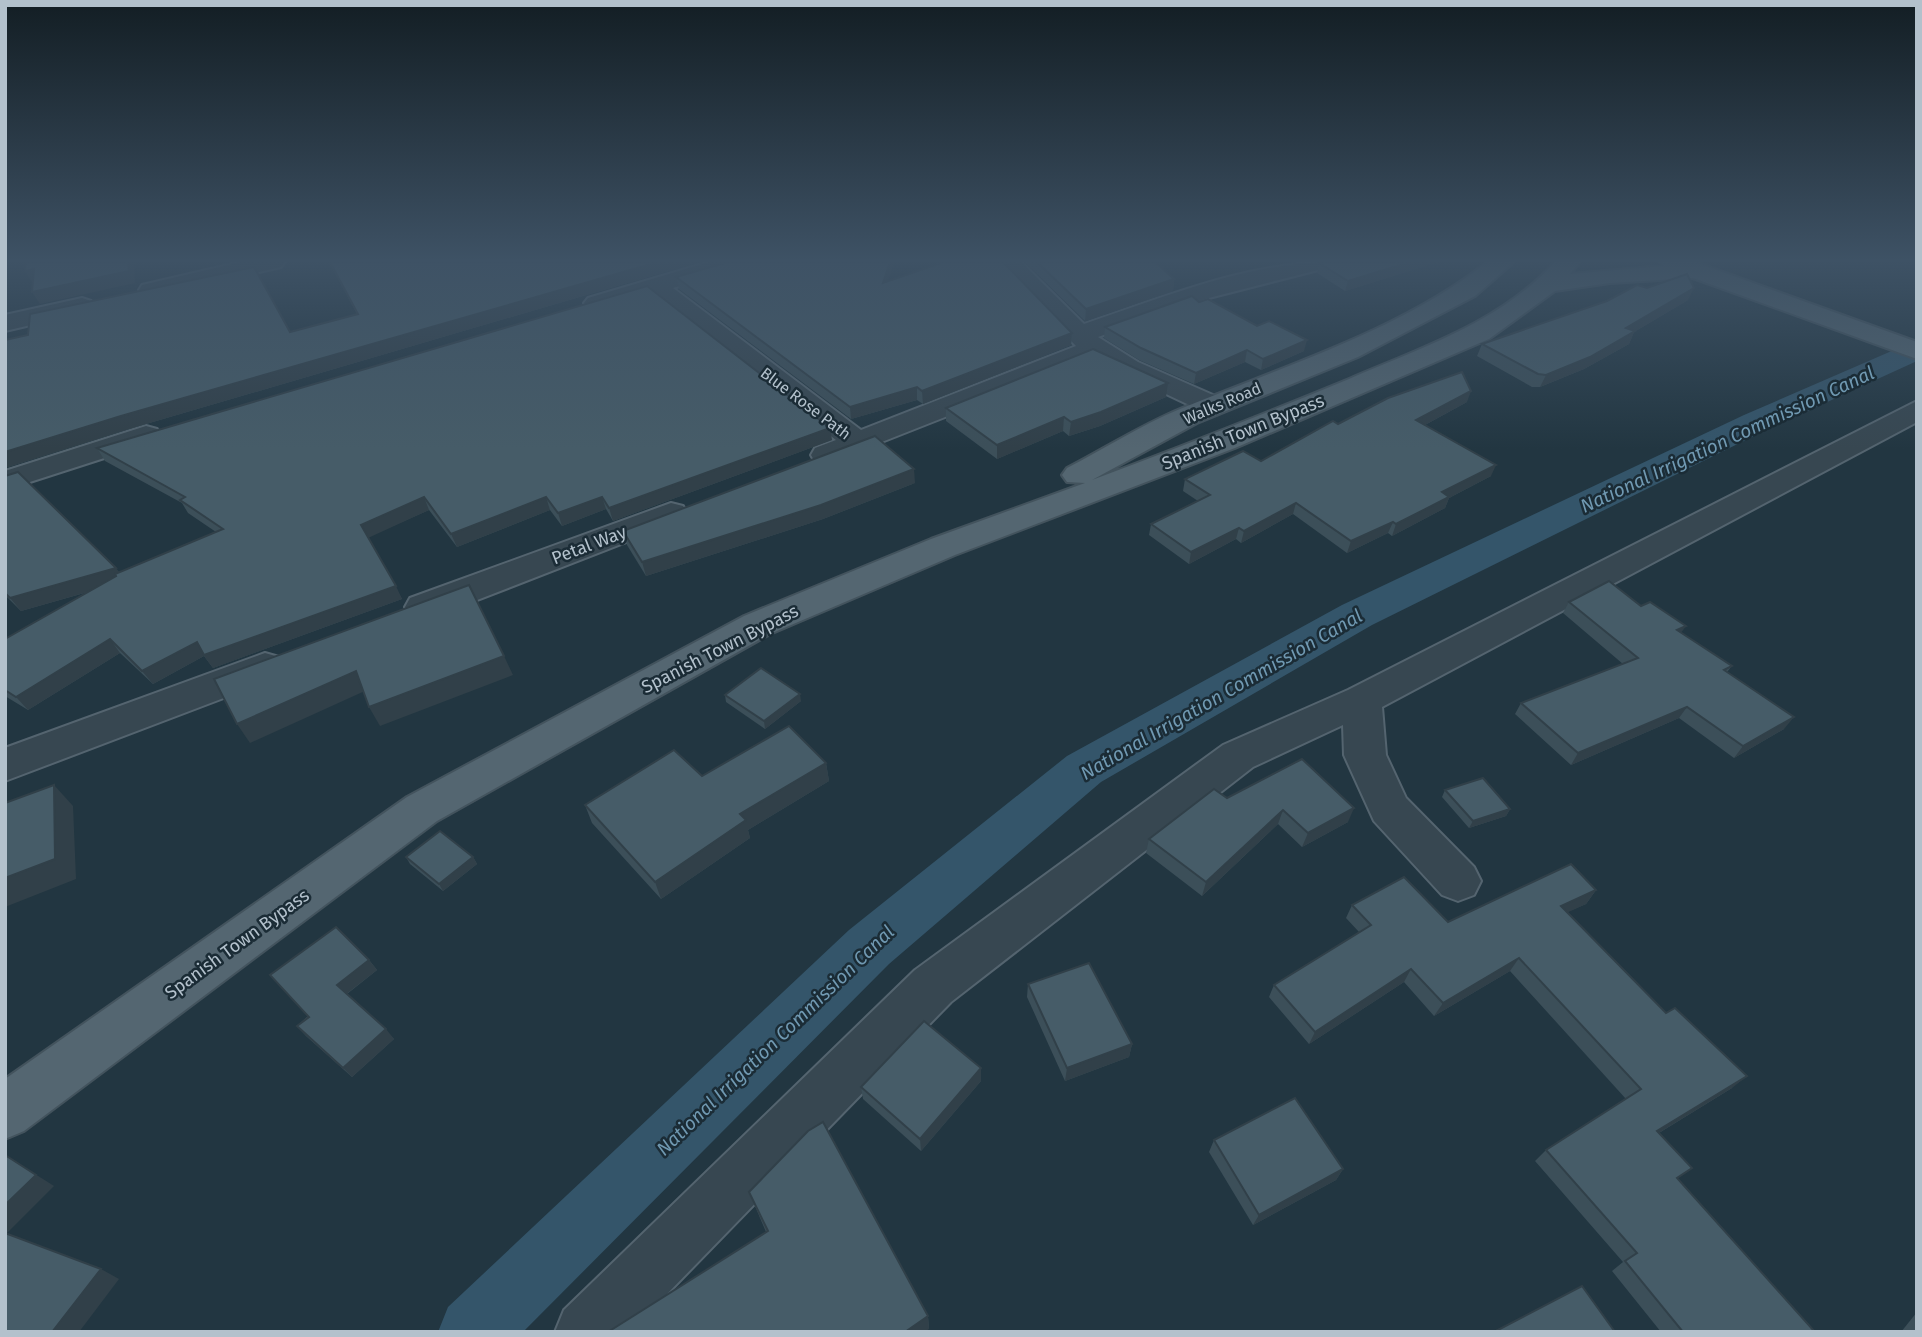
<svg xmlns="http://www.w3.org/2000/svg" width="1922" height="1337" font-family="'Fira Sans',sans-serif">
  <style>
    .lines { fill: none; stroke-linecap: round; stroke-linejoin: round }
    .canal { fill: #34556a; fill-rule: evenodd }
    .minor-casing { stroke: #54646f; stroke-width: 4 }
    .major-casing { stroke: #43535d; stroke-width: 4 }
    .minor { fill: #374751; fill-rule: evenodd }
    .major { fill: #546671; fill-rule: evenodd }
    .wall { fill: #3c4f59 }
    .shaded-wall { fill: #314049 }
    .building { fill: #465c68; stroke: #314049; stroke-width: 2 }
    .labels { text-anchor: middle; stroke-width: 5; stroke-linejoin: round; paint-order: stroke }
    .far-street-label { font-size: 16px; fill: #b3c1cc; stroke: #1b2c36 }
    .street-label { font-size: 18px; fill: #b3c1cc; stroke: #1b2c36 }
    .water-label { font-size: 19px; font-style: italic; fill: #7099b2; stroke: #1b2c36 }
  </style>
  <rect width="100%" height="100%" fill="#223641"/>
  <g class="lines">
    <!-- canal -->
    <path class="canal" d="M 1917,340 L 1917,361 L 1768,429 L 1372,625 L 1101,782 L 889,964 L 523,1332 L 438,1332 L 448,1307 L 849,930 L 1067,756 L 1342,605 L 1744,415 Z"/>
    <!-- minor casing -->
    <g class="minor-casing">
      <g id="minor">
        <path d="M 241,262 L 285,262 L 281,267 L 151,297 L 142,295 L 139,290 L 142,285 Z"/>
        <path d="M 709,262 L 747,262 L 743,267 L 673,288 L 861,430 L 1076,346 L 995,262 L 1021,262 L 1084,324 C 1165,297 1248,262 1334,262 L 1330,267 L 1205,299 L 1098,337 L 1138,362 L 1222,399 L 1226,405 L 1222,411 L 1212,414 L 1202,411 L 1092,359 L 826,464 L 815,462 L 811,455 L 815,448 L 836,440 L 650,295 L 597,311 L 588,308 L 584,303 L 588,298 Z"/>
        <path d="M 82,298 L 91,301 L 95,306 L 91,311 L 5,331 L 5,315 Z"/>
        <path d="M 1917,401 L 1917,422 L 1382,707 L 1386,755 L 1406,798 L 1474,867 L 1481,881 L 1474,895 L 1458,901 L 1442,895 L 1374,821 L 1344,755 L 1343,725 L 1253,767 L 951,1002 L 630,1332 L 555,1332 L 564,1310 L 915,970 L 1223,745 L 1348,690 Z"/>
        <path d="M 146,426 L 157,429 L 161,435 L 157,441 L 5,490 L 5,471 Z"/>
        <path d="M 671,503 L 683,506 L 687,513 L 683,520 L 436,616 L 423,619 L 410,616 L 405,607 L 410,598 Z"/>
        <path d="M 265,653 L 279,657 L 284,667 L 279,677 L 5,781 L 5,748 Z"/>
      </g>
    </g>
    <!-- major casing -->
    <g class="major-casing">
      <path id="major" d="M 1487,262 L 1514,262 L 1475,296 L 1358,357 L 1197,423 L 1092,480 C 1178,448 1264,414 1349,379 C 1421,348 1501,322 1555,262 L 1580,262 L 1570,274 L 1663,266 L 1660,262 L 1695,262 L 1917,342 L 1917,359 L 1693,278 L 1610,283 L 1555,291 L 1489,339 L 1235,448 L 955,555 L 770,634 L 437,821 L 24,1131 L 5,1139 L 5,1079 L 407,797 L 744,616 L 931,539 L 1085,483 L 1067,482 L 1062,475 L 1067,468 C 1104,449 1141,425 1180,409 C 1281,367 1402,330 1487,262 Z"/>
    </g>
    <!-- minor -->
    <use href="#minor" class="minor"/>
    <!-- major -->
    <use href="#major" class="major"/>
  </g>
  <!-- wall -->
  <g class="wall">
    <path d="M 329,262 L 699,262 L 129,429 L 5,468 L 5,340 L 290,332 L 357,314 Z"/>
    <path d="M 1025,262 L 1155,262 L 1174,279 L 1173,291 L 1085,321 Z"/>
    <path d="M 1438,262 L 1345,291 L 1317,273 L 1319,263 Z"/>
    <path d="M 676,277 L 888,282 L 1072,333 L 1071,345 L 923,404 L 917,400 L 851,419 L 679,289 Z"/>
    <path d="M 1688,300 L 1634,332 L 1629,344 L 1584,369 L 1540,387 L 1532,387 L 1477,356 L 1482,344 Z"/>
    <path d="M 1199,302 L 1304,351 L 1261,370 L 1245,362 L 1194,384 L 1139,360 L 1104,338 L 1105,327 Z"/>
    <path d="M 1166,397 L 1100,426 L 1069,436 L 1063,431 L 997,459 L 946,421 L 946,408 Z"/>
    <path d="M 1467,402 L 1425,425 L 1491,476 L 1449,498 L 1445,508 L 1392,536 L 1388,533 L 1347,553 L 1293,514 L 1241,543 L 1236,539 L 1189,564 L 1149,535 L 1151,524 L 1198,501 L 1183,491 L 1185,479 L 1261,461 L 1338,424 Z"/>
    <path d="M 832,440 L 613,521 L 606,509 L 562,526 L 550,510 L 457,547 L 429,510 L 368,537 L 402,599 L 213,668 L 204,656 L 153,684 L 120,653 L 28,710 L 5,696 L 5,639 L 88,592 L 21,611 L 5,595 L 5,476 L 119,572 L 216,532 L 188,513 L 182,503 L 105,461 L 97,448 Z"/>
    <path d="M 915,483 L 823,519 L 646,576 L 627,545 L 623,531 Z"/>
    <path d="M 1569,602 L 1641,606 L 1732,666 L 1727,672 L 1784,729 L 1734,758 L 1679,718 L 1571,765 L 1515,714 L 1521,703 L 1623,664 L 1563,613 Z"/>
    <path d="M 725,695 L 801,701 L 765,729 L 726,702 Z"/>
    <path d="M 826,763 L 829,781 L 748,830 L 750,838 L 661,899 L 592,823 L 585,805 L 702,776 Z"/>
    <path d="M 1445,790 L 1510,809 L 1506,816 L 1469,828 L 1442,797 Z"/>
    <path d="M 1227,798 L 1348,822 L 1302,847 L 1278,824 L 1202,896 L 1146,853 L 1149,839 Z"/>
    <path d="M 406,857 L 473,857 L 477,864 L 443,891 L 410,864 Z"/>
    <path d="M 1596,890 L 1586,904 L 1567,912 L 1732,1088 L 1659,1133 L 1678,1179 L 1815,1332 L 1661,1332 L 1612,1271 L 1623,1262 L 1535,1161 L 1546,1150 L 1626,1099 L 1510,971 L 1434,1016 L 1404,982 L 1309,1044 L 1269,997 L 1274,985 L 1359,932 L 1346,918 L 1352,905 L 1448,922 Z"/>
    <path d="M 369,960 L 377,970 L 347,994 L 394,1039 L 352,1077 L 306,1036 L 297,1026 Z"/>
    <path d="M 1028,984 L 1132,1044 L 1129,1057 L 1065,1081 L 1027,997 Z"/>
    <path d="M 981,1068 L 981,1081 L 921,1151 L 863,1099 L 861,1087 Z"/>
    <path d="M 1214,1140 L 1343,1169 L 1336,1180 L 1253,1225 L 1209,1152 Z"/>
    <path d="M 749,1192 L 928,1316 L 929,1329 L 766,1232 Z"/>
    <path d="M 1917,1312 L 1917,1332 L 1901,1332 Z"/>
  </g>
  <!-- shaded-wall -->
  <g class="shaded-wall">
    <path d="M 128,262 L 134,262 L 135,283 L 40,304 L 32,292 Z"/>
    <path d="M 658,262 L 699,262 L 129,429 L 5,468 L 5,452 L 121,416 Z"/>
    <path d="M 890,262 L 894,262 L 884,295 L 883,283 Z"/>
    <path d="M 1410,262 L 1438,262 L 1345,291 L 1348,281 Z"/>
    <path d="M 34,269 L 33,283 L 25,271 Z"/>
    <path d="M 1174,279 L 1173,291 L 1085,321 L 1086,309 Z"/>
    <path d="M 1694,288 L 1688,300 L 1634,332 L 1629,344 L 1584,369 L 1540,387 L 1546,375 Z"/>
    <path d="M 1072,333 L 1071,345 L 923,404 L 922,391 Z"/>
    <path d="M 1307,340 L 1304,351 L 1261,370 L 1263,359 Z"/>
    <path d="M 1247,350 L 1245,362 L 1194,384 L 1196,373 Z"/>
    <path d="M 1168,383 L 1166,397 L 1100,426 L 1069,436 L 1071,422 Z"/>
    <path d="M 917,387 L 917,400 L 851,419 L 850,407 Z"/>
    <path d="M 1471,391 L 1467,402 L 1412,432 L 1416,420 Z"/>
    <path d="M 1064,417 L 1063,431 L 997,459 L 997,445 Z"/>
    <path d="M 830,428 L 832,440 L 613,521 L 609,508 Z"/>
    <path d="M 1496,465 L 1491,476 L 1449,498 L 1445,508 L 1392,536 L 1396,524 L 1442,492 Z"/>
    <path d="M 914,469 L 915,483 L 823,519 L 646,576 L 642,562 Z"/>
    <path d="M 424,497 L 429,510 L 368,538 L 361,525 Z"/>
    <path d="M 546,497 L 550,510 L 457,547 L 451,534 Z"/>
    <path d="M 602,497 L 606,509 L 562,526 L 558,513 Z"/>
    <path d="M 1296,503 L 1293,514 L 1241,543 L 1244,531 Z"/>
    <path d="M 1393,522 L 1388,533 L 1347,553 L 1351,541 Z"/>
    <path d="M 1239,528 L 1236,539 L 1189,564 L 1191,552 Z"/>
    <path d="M 116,568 L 126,581 L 21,611 L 10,598 Z"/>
    <path d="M 396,586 L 402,599 L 213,668 L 204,656 L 153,684 L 142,671 L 197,642 Z"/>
    <path d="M 1686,626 L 1678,637 L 1677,630 Z"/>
    <path d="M 110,639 L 120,653 L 28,710 L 16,697 Z"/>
    <path d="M 504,656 L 513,675 L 380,726 L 369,707 Z"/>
    <path d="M 356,671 L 367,690 L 250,743 L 237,724 Z"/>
    <path d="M 800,694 L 801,701 L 765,729 L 764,721 Z"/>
    <path d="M 1687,707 L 1679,718 L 1571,765 L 1578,753 Z"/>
    <path d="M 1794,717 L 1784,729 L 1734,758 L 1743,746 Z"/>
    <path d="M 826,763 L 829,781 L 748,830 L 750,838 L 661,899 L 655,882 L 740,814 Z"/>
    <path d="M 54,785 L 73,806 L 76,879 L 5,907 L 5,878 Z"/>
    <path d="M 1354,808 L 1348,822 L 1302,847 L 1308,833 Z"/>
    <path d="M 1510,809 L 1506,816 L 1469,828 L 1473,821 Z"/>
    <path d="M 1283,810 L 1278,824 L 1202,896 L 1206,882 Z"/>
    <path d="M 473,857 L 477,864 L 443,891 L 439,884 Z"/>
    <path d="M 1596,890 L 1586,904 L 1551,920 L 1561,906 Z"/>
    <path d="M 1519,958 L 1510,971 L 1434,1016 L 1443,1003 Z"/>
    <path d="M 369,960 L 377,970 L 345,995 L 337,985 Z"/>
    <path d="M 1411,969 L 1404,982 L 1309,1044 L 1315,1032 Z"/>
    <path d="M 386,1029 L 394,1039 L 352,1077 L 343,1068 Z"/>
    <path d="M 1132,1044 L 1129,1057 L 1065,1081 L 1067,1068 Z"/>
    <path d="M 981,1068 L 981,1081 L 921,1151 L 920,1139 Z"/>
    <path d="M 1747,1076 L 1732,1088 L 1644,1142 L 1657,1131 Z"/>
    <path d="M 5,1155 L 54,1186 L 5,1235 Z"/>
    <path d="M 1343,1169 L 1336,1180 L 1253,1225 L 1259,1215 Z"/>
    <path d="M 101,1269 L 119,1279 L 79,1332 L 52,1332 Z"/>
    <path d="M 928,1316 L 929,1329 L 925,1332 L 905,1332 Z"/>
  </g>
  <!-- building -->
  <g class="building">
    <path d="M 26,262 L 128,262 L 129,271 L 32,292 L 34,269 L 25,271 Z"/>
    <path d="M 330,262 L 658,262 L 121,416 L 5,452 L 5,340 L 28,335 L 30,314 L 254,267 L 290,332 L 358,314 Z"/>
    <path d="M 728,262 L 890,262 L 883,283 L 944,262 L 1003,262 L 1072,333 L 922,391 L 917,387 L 850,407 L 676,277 Z"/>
    <path d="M 1037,262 L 1155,262 L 1174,279 L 1086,309 Z"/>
    <path d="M 1324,262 L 1410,262 L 1348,281 L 1319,263 Z"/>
    <path d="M 1687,274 L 1694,288 L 1626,328 L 1635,331 L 1590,357 L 1546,375 L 1538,374 L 1482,344 L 1607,301 L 1637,285 L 1647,288 Z"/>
    <path d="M 647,286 L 830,428 L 609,508 L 602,497 L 558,513 L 546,497 L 451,534 L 424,497 L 361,525 L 396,586 L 204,655 L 197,642 L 142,671 L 110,639 L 16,697 L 5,690 L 5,639 L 116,576 L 115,574 L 223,529 L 180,500 L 185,497 L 97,448 Z"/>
    <path d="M 1192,296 L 1199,302 L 1208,299 L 1257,326 L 1269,321 L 1307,340 L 1263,359 L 1247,350 L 1196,373 L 1141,348 L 1105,327 Z"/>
    <path d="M 1093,349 L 1168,383 L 1101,412 L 1071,422 L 1064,417 L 997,445 L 946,408 Z"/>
    <path d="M 1462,372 L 1471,391 L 1416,420 L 1496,465 L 1442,492 L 1449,497 L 1396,524 L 1393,522 L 1351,541 L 1296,503 L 1244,531 L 1239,528 L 1191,552 L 1151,524 L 1210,495 L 1185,479 L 1243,451 L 1261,461 L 1333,421 L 1338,424 L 1388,398 Z"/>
    <path d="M 875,436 L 914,469 L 821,505 L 642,562 L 623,531 Z"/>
    <path d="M 18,472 L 116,568 L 10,598 L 5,593 L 5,476 Z"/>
    <path d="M 1609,581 L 1641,606 L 1650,602 L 1686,626 L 1677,630 L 1732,666 L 1724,670 L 1794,717 L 1743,746 L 1687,707 L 1578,753 L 1521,703 L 1638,658 L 1569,602 Z"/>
    <path d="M 469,585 L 504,656 L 369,707 L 356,671 L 237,724 L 214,679 Z"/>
    <path d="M 761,668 L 800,694 L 764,721 L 725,695 Z"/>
    <path d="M 789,726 L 826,763 L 740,814 L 746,820 L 655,882 L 585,805 L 674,750 L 702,776 Z"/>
    <path d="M 1302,759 L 1354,808 L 1308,833 L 1283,810 L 1206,882 L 1149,839 L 1214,789 L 1227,798 Z"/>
    <path d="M 1483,778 L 1510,809 L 1473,821 L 1445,790 Z"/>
    <path d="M 54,785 L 55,859 L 5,878 L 5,803 Z"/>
    <path d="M 440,831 L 473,857 L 439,884 L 406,857 Z"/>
    <path d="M 1571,864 L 1596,890 L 1561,906 L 1666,1013 L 1675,1008 L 1747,1076 L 1657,1131 L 1692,1168 L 1677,1178 L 1815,1332 L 1683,1332 L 1625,1261 L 1637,1253 L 1546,1150 L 1641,1089 L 1519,958 L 1443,1003 L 1411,969 L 1315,1032 L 1274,985 L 1371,925 L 1352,905 L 1404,877 L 1448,922 Z"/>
    <path d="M 336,927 L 369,960 L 337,985 L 386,1029 L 343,1068 L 297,1026 L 309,1017 L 270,975 Z"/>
    <path d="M 1089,963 L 1132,1044 L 1067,1068 L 1028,984 Z"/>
    <path d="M 924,1021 L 981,1068 L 920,1139 L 861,1087 Z"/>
    <path d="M 1295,1098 L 1343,1169 L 1259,1215 L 1214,1140 Z"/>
    <path d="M 823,1122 L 928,1316 L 905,1332 L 608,1332 L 768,1231 L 749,1192 L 808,1131 Z"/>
    <path d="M 5,1155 L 36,1175 L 5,1205 Z"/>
    <path d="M 5,1233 L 101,1269 L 52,1332 L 5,1332 Z"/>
    <path d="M 1582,1286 L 1615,1332 L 1494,1332 Z"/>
  </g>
  <!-- sky -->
  <linearGradient id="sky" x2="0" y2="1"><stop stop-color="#131e24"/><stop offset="0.58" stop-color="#3e5265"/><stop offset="1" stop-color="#3e5265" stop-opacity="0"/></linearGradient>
  <rect width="1922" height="449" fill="url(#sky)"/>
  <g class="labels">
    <!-- far-street labels -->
    <g class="far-street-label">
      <text transform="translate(806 403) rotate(37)" y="6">Blue Rose Path</text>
      <text transform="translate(1222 403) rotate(-23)" y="6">Walks Road</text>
    </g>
    <!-- street labels -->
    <g class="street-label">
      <text transform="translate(1243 432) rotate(-22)" y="6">Spanish Town Bypass</text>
      <text transform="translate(589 545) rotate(-21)" y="6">Petal Way</text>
      <text transform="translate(720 649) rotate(-27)" y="6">Spanish Town Bypass</text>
      <text transform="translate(237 944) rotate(-36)" y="6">Spanish Town Bypass</text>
    </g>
    <!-- water labels -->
    <g class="water-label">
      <text transform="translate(1727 439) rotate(-25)" y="7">National Irrigation Commission Canal</text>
      <text transform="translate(1221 694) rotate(-30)" y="7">National Irrigation Commission Canal</text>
      <text transform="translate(775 1040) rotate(-44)" y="7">National Irrigation Commission Canal</text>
    </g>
  </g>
  <!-- border -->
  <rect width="1922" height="1337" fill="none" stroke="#b3c1cc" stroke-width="14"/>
</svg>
